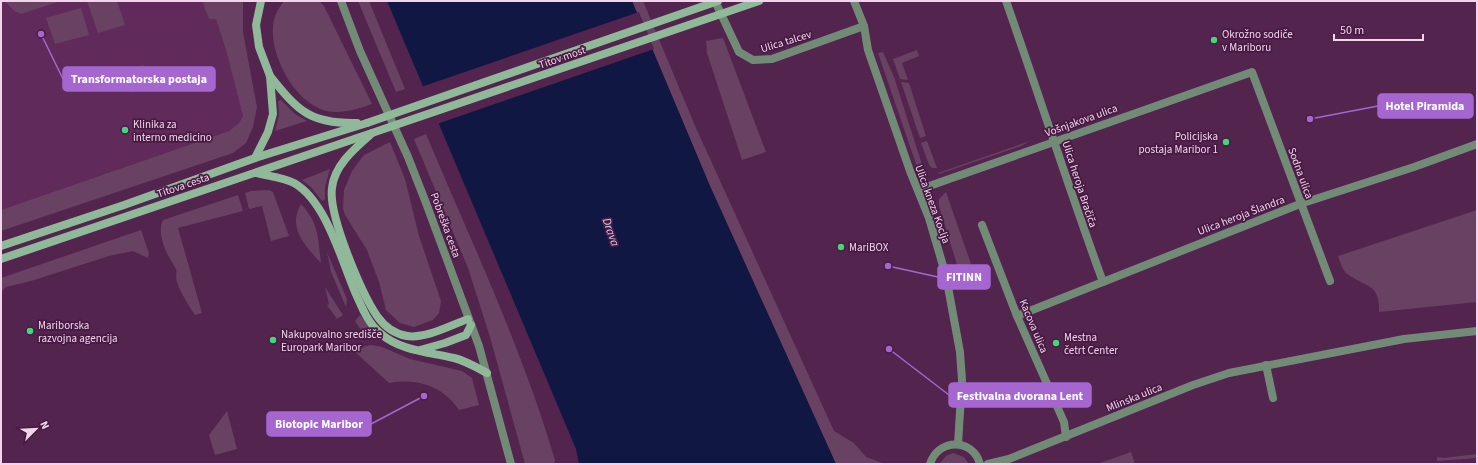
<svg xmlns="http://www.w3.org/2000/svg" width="1478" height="465" font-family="'Source Sans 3',sans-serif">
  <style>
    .built { fill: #602b5a }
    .green { fill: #694163 }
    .water { fill: #111743 }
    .pier { fill: #53244e }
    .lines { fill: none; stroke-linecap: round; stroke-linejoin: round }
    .minor { stroke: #728b77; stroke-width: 8 }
    .tertiary { stroke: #728b77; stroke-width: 8 }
    .secondary { stroke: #90b99a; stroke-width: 8 }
    .secondary-bridge { stroke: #90b99a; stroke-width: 8 }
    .poi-dot { fill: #42d77b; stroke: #481a43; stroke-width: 1.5 }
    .labels { text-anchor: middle; stroke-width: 3.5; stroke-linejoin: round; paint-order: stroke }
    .poi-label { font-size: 11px; fill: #f2d5ed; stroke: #481a43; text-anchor: start }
    .street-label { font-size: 11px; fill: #f2d5ed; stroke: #481a43 }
    .water-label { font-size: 12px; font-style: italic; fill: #c8d2f1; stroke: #481a43 }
    .leader { fill: none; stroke: #a567cf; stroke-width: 1.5 }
    .callout-dot { fill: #a567cf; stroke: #481a43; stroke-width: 1.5 }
    .callout { fill: #a567cf; stroke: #a567cf; stroke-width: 1.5 }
    .callout-label { font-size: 12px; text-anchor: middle; font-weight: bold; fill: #fff }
  </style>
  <rect width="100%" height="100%" fill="#53244e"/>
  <!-- built -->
  <path class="built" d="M 1,1 L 205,1 L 203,3 L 216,19 L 226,50 L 243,116 L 240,123 L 229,131 L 1,210 Z"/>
  <!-- green -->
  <g class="green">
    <path d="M 5,1 L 61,1 L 21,14 L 13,10 Z"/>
    <path d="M 87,1 L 117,1 L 125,25 L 98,33 Z"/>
    <path d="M 205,1 L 243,1 L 243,32 L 257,107 L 253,127 L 246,143 L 233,153 L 1,231 L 1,210 L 229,131 L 239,123 L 243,116 L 226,50 L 216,19 L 209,19 L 203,3 Z"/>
    <path d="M 284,1 L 319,1 L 324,6 L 372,104 C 361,108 348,112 336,112 C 299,112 270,59 273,26 C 274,16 278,9 284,1 Z"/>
    <path d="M 358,1 L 369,1 L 405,89 L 396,92 Z"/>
    <path d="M 632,1 L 643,1 L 696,128 L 834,431 L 854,443 L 866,457 L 885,464 L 836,464 L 710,186 Z"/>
    <path d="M 81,8 L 89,35 L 55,44 L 46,18 Z"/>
    <path d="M 723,38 L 766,152 L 742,160 L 707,53 L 706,41 Z"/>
    <path d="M 917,50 L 919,56 L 902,63 L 908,80 L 900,79 L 893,59 Z"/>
    <path d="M 883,52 L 894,77 L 925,174 L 916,164 L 878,53 Z"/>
    <path d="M 143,65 L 150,85 L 132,92 L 124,71 Z"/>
    <path d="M 901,82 L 909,83 L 926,136 L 920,138 Z"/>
    <path d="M 281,100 L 295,114 L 307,121 L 275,131 L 279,115 L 278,101 Z"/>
    <path d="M 426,134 C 471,241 522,348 555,460 L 554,464 L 525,464 L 490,337 L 468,268 L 414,139 Z"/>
    <path d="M 927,141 L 937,168 L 932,168 L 929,165 L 921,143 Z"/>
    <path d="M 1030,141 L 1021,146 L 939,174 L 938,173 Z"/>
    <path d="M 390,142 L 405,179 L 419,236 L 441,301 L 439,313 L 433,320 L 414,327 L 400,323 L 386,310 L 379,282 L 367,250 L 345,215 L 343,208 L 344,190 L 352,171 L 364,155 Z"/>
    <path d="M 330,169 L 325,187 L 325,199 L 322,201 L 311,187 L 302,180 Z"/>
    <path d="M 269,190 L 273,192 L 289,236 L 271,241 L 262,206 L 249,209 L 245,193 L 251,191 Z"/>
    <path d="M 946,192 L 971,264 L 958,268 L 939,206 L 939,199 Z"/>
    <path d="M 238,195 L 243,211 L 178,228 L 202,313 L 195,315 C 188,304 181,294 177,282 C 175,277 178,272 175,267 C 167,255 156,234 163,220 Z"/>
    <path d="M 301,204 C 319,223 318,239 321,263 C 305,246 287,228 301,204 Z"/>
    <path d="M 1477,210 L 1477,302 L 1379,312 C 1380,282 1365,288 1346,273 C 1342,269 1340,261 1338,256 Z"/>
    <path d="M 141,230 L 149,253 L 148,258 L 133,251 L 109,256 L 31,281 L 6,287 L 1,292 L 1,278 Z"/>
    <path d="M 327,252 L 347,299 L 346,307 L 331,272 Z"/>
    <path d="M 325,287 L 343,315 L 337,319 L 327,305 L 329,304 Z"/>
    <path d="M 360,315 L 372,330 L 363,333 L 355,321 Z"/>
    <path d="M 372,345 L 382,347 L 410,359 L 462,371 L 472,378 L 479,405 L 459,410 C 443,386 417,378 389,383 L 355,352 L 365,346 Z"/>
    <path d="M 227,411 L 237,449 L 215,455 L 209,435 Z"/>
    <path d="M 1131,452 L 1135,464 L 1097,464 Z"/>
    <path d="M 953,453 L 964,457 L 969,464 L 939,464 L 946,456 Z"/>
    <path d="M 1477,454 L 1477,458 L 1437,461 L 1437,457 L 1444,458 Z"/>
  </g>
  <!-- water -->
  <path class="water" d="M 387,1 L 632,1 L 710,186 L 836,464 L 579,464 L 576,449 Z"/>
  <!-- pier -->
  <path class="pier" d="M 639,12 L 654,49 L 437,124 L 421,87 Z"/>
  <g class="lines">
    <!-- minor -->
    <g class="minor">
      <path d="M 715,1 L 739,52 L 753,60 L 772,59 L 864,26"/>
      <path d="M 1006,1 C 1039,95 1069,189 1103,282"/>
      <path d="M 918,190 L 1252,72 L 1330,281"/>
      <path d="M 982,225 L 1017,316 L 1064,422 L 1066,437"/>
      <path d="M 1017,316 L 1300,204 L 1414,167 L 1477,144"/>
      <path d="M 1266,365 L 1273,398"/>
    </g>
    <!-- tertiary -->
    <g class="tertiary">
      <path d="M 341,1 L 360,51 L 408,157 L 426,203 L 479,346 L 511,464"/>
      <path d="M 854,1 L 864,26 L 868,50 L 910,171 L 929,218 L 946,276 L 960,352 L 962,380 L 958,444"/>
      <path d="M 930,464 C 938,438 973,438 980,464"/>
      <path d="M 988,464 L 1009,459 L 1193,385 L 1229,373 L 1404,339 L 1477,331"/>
    </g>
    <!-- secondary -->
    <g class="secondary">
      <path d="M 270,76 C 298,111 310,124 357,123"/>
      <path d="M 370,135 C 354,149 334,166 332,188 C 328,215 362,294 377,316 C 384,326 395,334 407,336 C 426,339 451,325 468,319"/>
      <path d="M 255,158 L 268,132 L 273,114 L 270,76 L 259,47 L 256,25 L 261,1"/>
      <path d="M 256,173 C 267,176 283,177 294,183 C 326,201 341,259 355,292 C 362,307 367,322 380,333 C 400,351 429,352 454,358 C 466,361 476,367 487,373"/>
      <path d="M 1,246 L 124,205 L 255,158 L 367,123"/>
      <path d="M 1,259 L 372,133"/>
      <path d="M 420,350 L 445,343 L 466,335 L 471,325"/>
    </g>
    <!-- secondary-bridge -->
    <g class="secondary-bridge">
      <path d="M 367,123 L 718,1"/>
      <path d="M 372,133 L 759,1"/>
    </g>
  </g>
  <!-- markers -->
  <g class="poi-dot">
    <circle cx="1214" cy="40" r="4"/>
    <circle cx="125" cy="130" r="4"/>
    <circle cx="1226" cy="142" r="4"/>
    <circle cx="841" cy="247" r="4"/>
    <circle cx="30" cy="331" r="4"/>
    <circle cx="273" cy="340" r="4"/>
    <circle cx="1056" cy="343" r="4"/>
  </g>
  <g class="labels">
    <!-- poi labels -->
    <g class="poi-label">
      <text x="1222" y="38">Okrožno sodiče<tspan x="1222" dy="13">v Mariboru</tspan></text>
      <text x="133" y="128">Klinika za<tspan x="133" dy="13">interno medicino</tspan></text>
      <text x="1218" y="140" text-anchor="end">Policijska<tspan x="1218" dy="13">postaja Maribor 1</tspan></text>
      <text x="849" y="251">MariBOX</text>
      <text x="38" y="329">Mariborska<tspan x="38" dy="13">razvojna agencija</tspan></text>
      <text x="281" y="338">Nakupovalno središče<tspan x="281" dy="13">Europark Maribor</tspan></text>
      <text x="1064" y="341">Mestna<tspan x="1064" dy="13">četrt Center</tspan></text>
    </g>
    <!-- street labels -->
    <g class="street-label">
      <text transform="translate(786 41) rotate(-17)" y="4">Ulica talcev</text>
      <text transform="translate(562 57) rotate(-19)" y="4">Titov most</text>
      <text transform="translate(1081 120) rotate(-20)" y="4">Vošnjakova ulica</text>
      <text transform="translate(1301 173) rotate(70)" y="4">Sodna ulica</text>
      <text transform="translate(1080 184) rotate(72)" y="4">Ulica heroja Bračiča</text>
      <text transform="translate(183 185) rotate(-19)" y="4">Titova cesta</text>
      <text transform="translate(933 204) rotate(70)" y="4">Ulica kneza Koclja</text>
      <text transform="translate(1241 215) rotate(-21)" y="4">Ulica heroja Šlandra</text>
      <text transform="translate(446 225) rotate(70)" y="4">Pobreška cesta</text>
      <text transform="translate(1034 326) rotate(67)" y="4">Kacova ulica</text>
      <text transform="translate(1134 397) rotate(-22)" y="4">Mlinska ulica</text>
    </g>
    <!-- water labels -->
    <g class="water-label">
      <text transform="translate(611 232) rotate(71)" y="4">Drava</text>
    </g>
  </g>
  <!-- callouts -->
  <path class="leader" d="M41 34L63 79M1310 119L1378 106M888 266L938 277M889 349L949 395M424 396L371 424"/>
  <g class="callout-dot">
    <circle cx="41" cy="34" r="4"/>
    <circle cx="1310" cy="119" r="4"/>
    <circle cx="888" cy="266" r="4"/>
    <circle cx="889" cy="349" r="4"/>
    <circle cx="424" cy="396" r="4"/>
  </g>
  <g class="callout">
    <rect x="63" y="67" width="152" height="24" rx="4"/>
    <rect x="1378" y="94" width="95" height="24" rx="4"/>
    <rect x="938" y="265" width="52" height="24" rx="4"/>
    <rect x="949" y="383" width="142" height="24" rx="4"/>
    <rect x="267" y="412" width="104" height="24" rx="4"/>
  </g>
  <g class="callout-label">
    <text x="139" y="83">Transformatorska postaja</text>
    <text x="1425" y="110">Hotel Piramida</text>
    <text x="964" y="281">FITINN</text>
    <text x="1020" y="400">Festivalna dvorana Lent</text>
    <text x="319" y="428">Biotopic Maribor</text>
  </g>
  <!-- border -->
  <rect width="1478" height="465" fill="none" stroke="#f2d5ed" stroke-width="4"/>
  <!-- north arrow -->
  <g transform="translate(36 429) rotate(66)" stroke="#481a43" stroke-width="3" paint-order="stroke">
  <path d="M0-3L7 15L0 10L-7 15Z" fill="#f2d5ed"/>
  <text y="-6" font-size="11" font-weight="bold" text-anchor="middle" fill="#f2d5ed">N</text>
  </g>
  <!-- scale -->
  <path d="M1334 34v6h89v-6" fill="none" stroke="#f2d5ed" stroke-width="2"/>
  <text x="1340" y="34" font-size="12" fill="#f2d5ed" stroke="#481a43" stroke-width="3" paint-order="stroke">50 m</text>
</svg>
